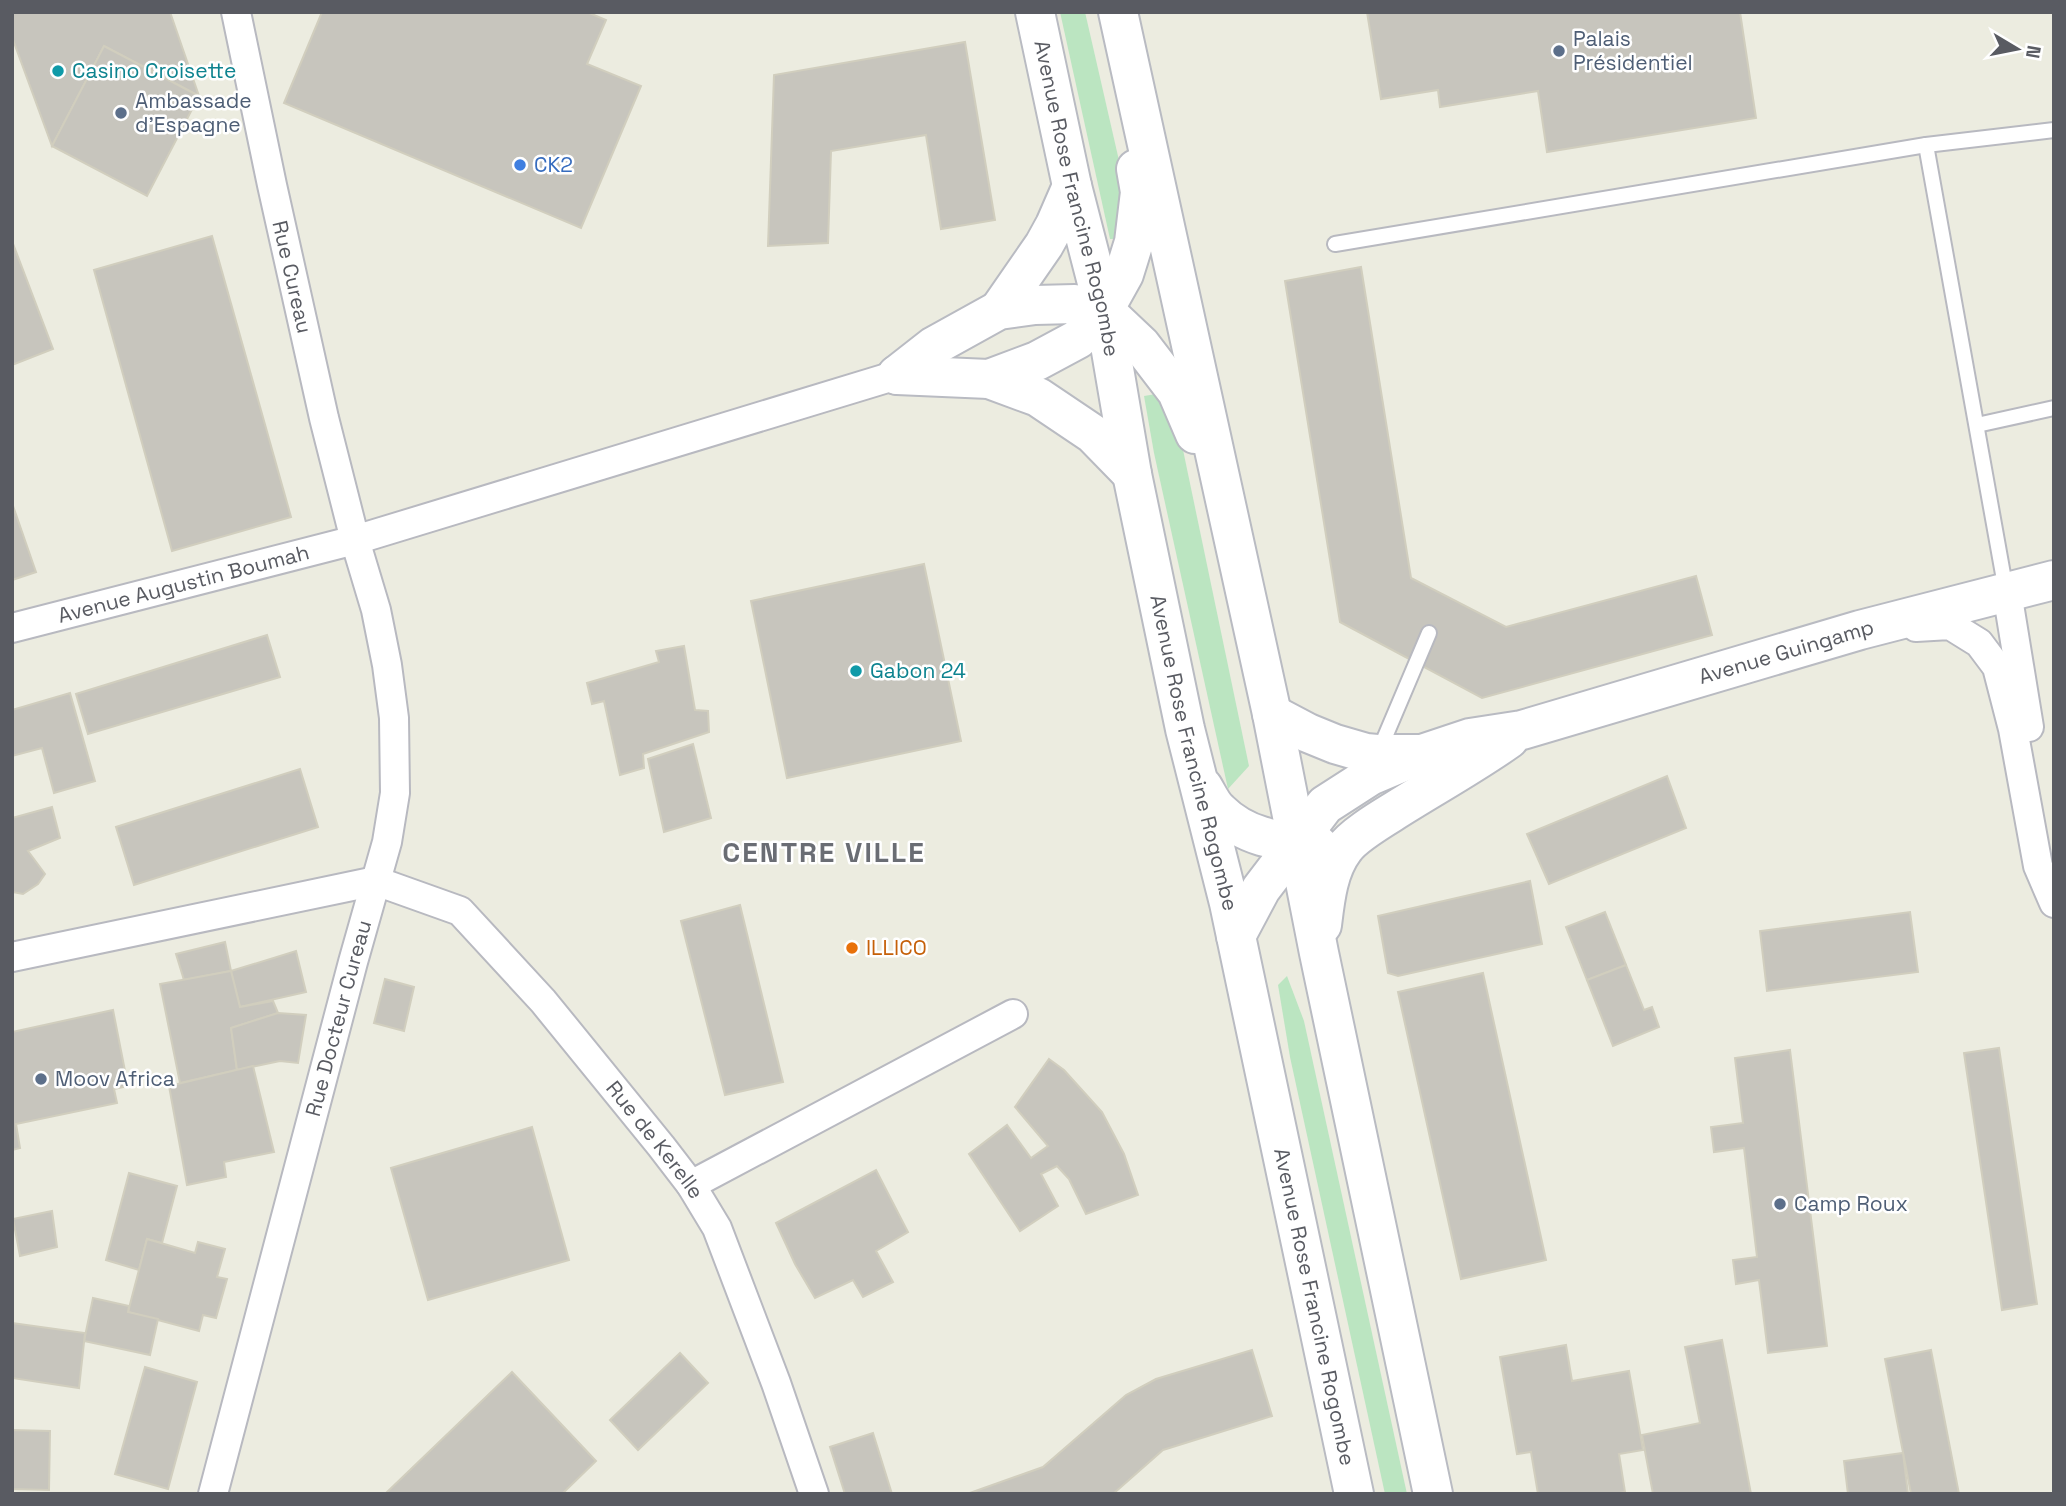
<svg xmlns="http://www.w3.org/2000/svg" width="2066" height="1506" font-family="'Space Grotesk',sans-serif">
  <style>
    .grass { fill: #bbe5c1 }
    .building { fill: #c7c5bd; stroke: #d1cebe; stroke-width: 2 }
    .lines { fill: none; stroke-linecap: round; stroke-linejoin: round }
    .lane-casing { stroke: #b8b9c0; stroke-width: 18 }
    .street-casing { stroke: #b8b9c0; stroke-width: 32 }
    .secondary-casing { stroke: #b9bbc2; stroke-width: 42 }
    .lane { stroke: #fff; stroke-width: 14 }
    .street { stroke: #fff; stroke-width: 28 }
    .secondary { stroke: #fff; stroke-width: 38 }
    .service-dot { fill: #5c6f8a; stroke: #fff; stroke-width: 2.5 }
    .culture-dot { fill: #0f9aa8; stroke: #fff; stroke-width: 2.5 }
    .shop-dot { fill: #3f7fe0; stroke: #fff; stroke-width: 2.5 }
    .food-dot { fill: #e8710a; stroke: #fff; stroke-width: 2.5 }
    .labels { text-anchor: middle; stroke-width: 5; stroke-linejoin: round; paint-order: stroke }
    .service-label { font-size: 21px; fill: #4e5e75; stroke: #fff; text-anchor: start }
    .culture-label { font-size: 21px; fill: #0d838f; stroke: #fff; text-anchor: start }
    .shop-label { font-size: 21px; fill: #366cbe; stroke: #fff; text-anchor: start }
    .street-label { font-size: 21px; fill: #595b62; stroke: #fff }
    .food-label { font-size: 21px; fill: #c56008; stroke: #fff; text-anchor: start }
    .district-label { font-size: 28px; font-weight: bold; letter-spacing: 2px; fill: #6a6d74; stroke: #fff }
  </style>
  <rect width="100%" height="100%" fill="#ecece0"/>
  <!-- grass -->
  <g class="grass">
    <path d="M 1060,12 L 1085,12 L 1126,191 L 1118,239 L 1110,239 Z"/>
    <path d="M 1156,394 L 1165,404 L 1182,445 L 1249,766 L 1228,789 L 1154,453 L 1144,396 Z"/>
    <path d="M 1287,976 L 1304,1021 L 1407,1494 L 1385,1494 L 1290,1057 L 1278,985 Z"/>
  </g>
  <!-- building -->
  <g class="building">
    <path d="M 12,12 L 170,12 L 199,96 L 104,46 L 52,146 L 12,37 Z"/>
    <path d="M 322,12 L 587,12 L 606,20 L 587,64 L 641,86 L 581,228 L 284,103 Z"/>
    <path d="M 1367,12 L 1740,12 L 1756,118 L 1547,152 L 1538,91 L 1440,107 L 1438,90 L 1381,99 Z"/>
    <path d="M 965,42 L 995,220 L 941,229 L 926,135 L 831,151 L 828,243 L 768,246 L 774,75 Z"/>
    <path d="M 104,46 L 199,96 L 147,196 L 52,146 Z"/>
    <path d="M 212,236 L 291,517 L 172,551 L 94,270 Z"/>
    <path d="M 12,241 L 53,349 L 12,365 Z"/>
    <path d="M 1361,267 L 1411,578 L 1506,627 L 1696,576 L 1712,635 L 1482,698 L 1340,622 L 1285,281 Z"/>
    <path d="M 12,503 L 36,572 L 12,580 Z"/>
    <path d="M 924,564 L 961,741 L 787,778 L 751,601 Z"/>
    <path d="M 267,635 L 280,677 L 88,734 L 76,694 Z"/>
    <path d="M 684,646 L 695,710 L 708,711 L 709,732 L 643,754 L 644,768 L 620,775 L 604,701 L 592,704 L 587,683 L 659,662 L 656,651 Z"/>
    <path d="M 70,693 L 95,781 L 54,793 L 42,748 L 12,756 L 12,710 Z"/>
    <path d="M 693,744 L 711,818 L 664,832 L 648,759 Z"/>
    <path d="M 300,769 L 318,827 L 134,885 L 116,827 Z"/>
    <path d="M 1667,776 L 1686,828 L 1549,884 L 1527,834 Z"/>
    <path d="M 52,807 L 60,838 L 28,851 L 45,874 L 38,884 L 23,894 L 12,892 L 12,818 Z"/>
    <path d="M 1530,881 L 1542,944 L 1398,976 L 1388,973 L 1378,916 Z"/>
    <path d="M 740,905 L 783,1082 L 725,1095 L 681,921 Z"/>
    <path d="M 1605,912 L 1626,965 L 1587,980 L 1566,927 Z"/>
    <path d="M 1910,912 L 1918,972 L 1767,991 L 1760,931 Z"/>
    <path d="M 225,942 L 231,971 L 184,980 L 176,954 Z"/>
    <path d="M 296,951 L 306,992 L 240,1007 L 231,971 Z"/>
    <path d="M 1626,965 L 1644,1010 L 1652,1007 L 1659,1027 L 1613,1046 L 1587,980 Z"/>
    <path d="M 231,971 L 240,1007 L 273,1001 L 278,1013 L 231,1028 L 237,1070 L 180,1083 L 160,984 Z"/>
    <path d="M 1483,973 L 1546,1260 L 1461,1279 L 1398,992 Z"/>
    <path d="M 385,979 L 414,987 L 404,1031 L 374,1023 Z"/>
    <path d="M 113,1010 L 128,1086 L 114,1089 L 117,1103 L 16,1124 L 20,1148 L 12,1150 L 12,1032 Z"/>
    <path d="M 278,1013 L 306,1015 L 298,1063 L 280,1061 L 237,1070 L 231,1028 Z"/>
    <path d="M 1999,1048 L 2037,1304 L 2002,1310 L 1964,1053 Z"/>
    <path d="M 1790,1050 L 1827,1346 L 1768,1353 L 1759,1280 L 1736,1284 L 1733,1260 L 1757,1257 L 1744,1148 L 1714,1152 L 1711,1127 L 1743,1123 L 1735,1058 Z"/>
    <path d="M 1049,1059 L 1064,1070 L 1102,1112 L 1124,1154 L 1138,1195 L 1086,1214 L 1069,1179 L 1057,1166 L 1041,1174 L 1058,1206 L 1020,1231 L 969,1154 L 1007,1125 L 1031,1158 L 1048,1146 L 1015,1107 Z"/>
    <path d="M 253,1066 L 274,1152 L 224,1162 L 226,1177 L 187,1185 L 169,1086 Z"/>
    <path d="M 532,1127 L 569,1260 L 428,1300 L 391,1168 Z"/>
    <path d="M 876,1170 L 908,1232 L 876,1251 L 893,1282 L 863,1297 L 853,1280 L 815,1298 L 795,1264 L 776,1223 Z"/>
    <path d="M 129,1173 L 177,1186 L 162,1243 L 147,1239 L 139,1270 L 106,1260 Z"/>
    <path d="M 52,1211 L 57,1247 L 20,1256 L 13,1219 Z"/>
    <path d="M 147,1239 L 195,1253 L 198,1242 L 225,1249 L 217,1277 L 227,1279 L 216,1318 L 203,1315 L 199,1331 L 128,1312 Z"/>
    <path d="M 93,1298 L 129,1306 L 128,1312 L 158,1319 L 150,1355 L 84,1341 Z"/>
    <path d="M 12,1323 L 85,1333 L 79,1388 L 12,1378 Z"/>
    <path d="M 1722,1340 L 1751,1494 L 1653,1494 L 1642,1435 L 1700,1423 L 1685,1347 Z"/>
    <path d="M 1566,1345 L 1572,1381 L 1629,1371 L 1643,1450 L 1619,1454 L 1625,1492 L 1614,1494 L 1538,1494 L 1531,1452 L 1517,1454 L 1500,1357 Z"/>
    <path d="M 1252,1350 L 1272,1416 L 1163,1450 L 1113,1494 L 967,1494 L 1043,1467 L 1126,1395 L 1156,1379 Z"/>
    <path d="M 1931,1350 L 1959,1494 L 1911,1494 L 1885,1359 Z"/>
    <path d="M 680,1353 L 708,1383 L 638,1450 L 610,1420 Z"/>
    <path d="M 145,1367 L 197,1382 L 168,1489 L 115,1474 Z"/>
    <path d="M 512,1372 L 596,1461 L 562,1494 L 385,1494 Z"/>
    <path d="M 12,1430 L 50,1431 L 49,1490 L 12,1489 Z"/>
    <path d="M 873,1433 L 892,1494 L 845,1494 L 830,1447 Z"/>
    <path d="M 1903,1453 L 1908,1494 L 1848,1494 L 1844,1461 Z"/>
  </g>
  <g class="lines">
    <!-- lane casing -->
    <g class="lane-casing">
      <g id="lane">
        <path d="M 1926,145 L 2006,591"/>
        <path d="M 1335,244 L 1926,145 L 2054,130"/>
        <path d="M 1977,425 L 2054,408"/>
        <path d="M 1379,751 L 1429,633"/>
      </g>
    </g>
    <!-- street casing -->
    <g class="street-casing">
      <g id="street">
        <path d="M 2007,592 L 2029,727"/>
        <path d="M 1916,627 L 1950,625 L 1979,643 L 1997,667 L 2013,729 L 2038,866 L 2054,903"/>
        <path id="s1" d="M 12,628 L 355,540 L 897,375"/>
        <path id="s2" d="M 376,881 L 460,911 L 543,1001 L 661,1146 L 691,1185 L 717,1228 L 776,1383 L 814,1494"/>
        <path d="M 12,957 L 376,881"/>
        <path d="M 691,1185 L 1013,1014"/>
        <path id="s3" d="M 213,1494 L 353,962 L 387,842 L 395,793 L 394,718 L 387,665 L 376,610 L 355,540 L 324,418 L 272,185 L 236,12"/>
      </g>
    </g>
    <!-- secondary casing -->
    <g class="secondary-casing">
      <g id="secondary">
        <path id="s4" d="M 1035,12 L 1072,186 L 1104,310 L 1132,474 L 1185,729 L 1229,903 L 1354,1494"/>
        <path d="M 1118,12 L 1272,714 L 1319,953 L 1433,1494"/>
        <path d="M 999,310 L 1044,245 L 1055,225 L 1072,186"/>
        <path d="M 897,375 L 934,346 L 999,310 L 1035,305 L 1075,304 L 1104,310 L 1141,345 L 1177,392 L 1195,434"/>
        <path d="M 897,375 L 989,379 L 1038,397 L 1093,434 L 1132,474"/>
        <path d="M 989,379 L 1037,361 L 1078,339 L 1104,310 L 1124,274 L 1134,242 L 1140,192 L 1136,169"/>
        <path id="s5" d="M 1272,714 L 1308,733 L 1335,744 L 1366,753 L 1377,754 L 1422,754 L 1470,738 L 1522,730 L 1860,630 L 2054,580"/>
        <path d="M 1203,787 C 1208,795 1212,805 1219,811 C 1247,839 1280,841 1318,845"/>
        <path d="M 1322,925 C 1325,900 1328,870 1344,849 C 1352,837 1378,821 1391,813 C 1430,788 1471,766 1509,739"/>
        <path d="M 1236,936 L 1261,889 L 1325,805 L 1370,776 L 1410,759"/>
      </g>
    </g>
    <!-- lane -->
    <use href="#lane" class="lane"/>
    <!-- street -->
    <use href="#street" class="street"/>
    <!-- secondary -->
    <use href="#secondary" class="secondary"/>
  </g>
  <!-- markers -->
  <g class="service-dot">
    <circle cx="1559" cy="51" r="7"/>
    <circle cx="121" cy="113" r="7"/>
    <circle cx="41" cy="1079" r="7"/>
    <circle cx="1780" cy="1204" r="7"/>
  </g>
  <g class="culture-dot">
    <circle cx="58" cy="71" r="7"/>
    <circle cx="856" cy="671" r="7"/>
  </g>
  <circle class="shop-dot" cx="520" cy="165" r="7"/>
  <circle class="food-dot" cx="852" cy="948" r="7"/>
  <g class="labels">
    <!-- service labels -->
    <g class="service-label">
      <text x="1573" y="46">Palais<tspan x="1573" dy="24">Présidentiel</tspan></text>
      <text x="135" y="108">Ambassade<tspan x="135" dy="24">d'Espagne</tspan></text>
      <text x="55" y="1086">Moov Africa</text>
      <text x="1794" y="1211">Camp Roux</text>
    </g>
    <!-- culture labels -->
    <g class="culture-label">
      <text x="72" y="78">Casino Croisette</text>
      <text x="870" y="678">Gabon 24</text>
    </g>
    <!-- shop labels -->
    <g class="shop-label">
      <text x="534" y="172">CK2</text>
    </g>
    <!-- street labels -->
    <g class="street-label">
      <text dy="7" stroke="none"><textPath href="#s4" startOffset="191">Avenue Rose Francine Rogombe</textPath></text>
      <text transform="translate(292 277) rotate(77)" y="7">Rue Cureau</text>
      <text dy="7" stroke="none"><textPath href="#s1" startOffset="177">Avenue Augustin Boumah</textPath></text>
      <text dy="7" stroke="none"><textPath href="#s5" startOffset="537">Avenue Guingamp</textPath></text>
      <text dy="7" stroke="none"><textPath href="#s4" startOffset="758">Avenue Rose Francine Rogombe</textPath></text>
      <text dy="7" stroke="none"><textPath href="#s3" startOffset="492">Rue Docteur Cureau</textPath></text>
      <text dy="7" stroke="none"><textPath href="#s2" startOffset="390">Rue de Kerelle</textPath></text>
      <text dy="7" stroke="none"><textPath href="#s4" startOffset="1325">Avenue Rose Francine Rogombe</textPath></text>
    </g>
    <!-- food labels -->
    <g class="food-label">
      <text x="866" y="955">ILLICO</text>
    </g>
    <!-- district labels -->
    <g class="district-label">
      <text x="824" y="862">CENTRE VILLE</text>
    </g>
  </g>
  <!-- border -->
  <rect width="2066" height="1506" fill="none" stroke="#595b62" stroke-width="28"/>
  <!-- north arrow -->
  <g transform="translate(2017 49) rotate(100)" stroke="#ffffff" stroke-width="5" paint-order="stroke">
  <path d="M0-5L12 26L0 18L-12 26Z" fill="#595b62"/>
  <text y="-10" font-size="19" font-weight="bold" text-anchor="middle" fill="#595b62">N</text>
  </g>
</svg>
